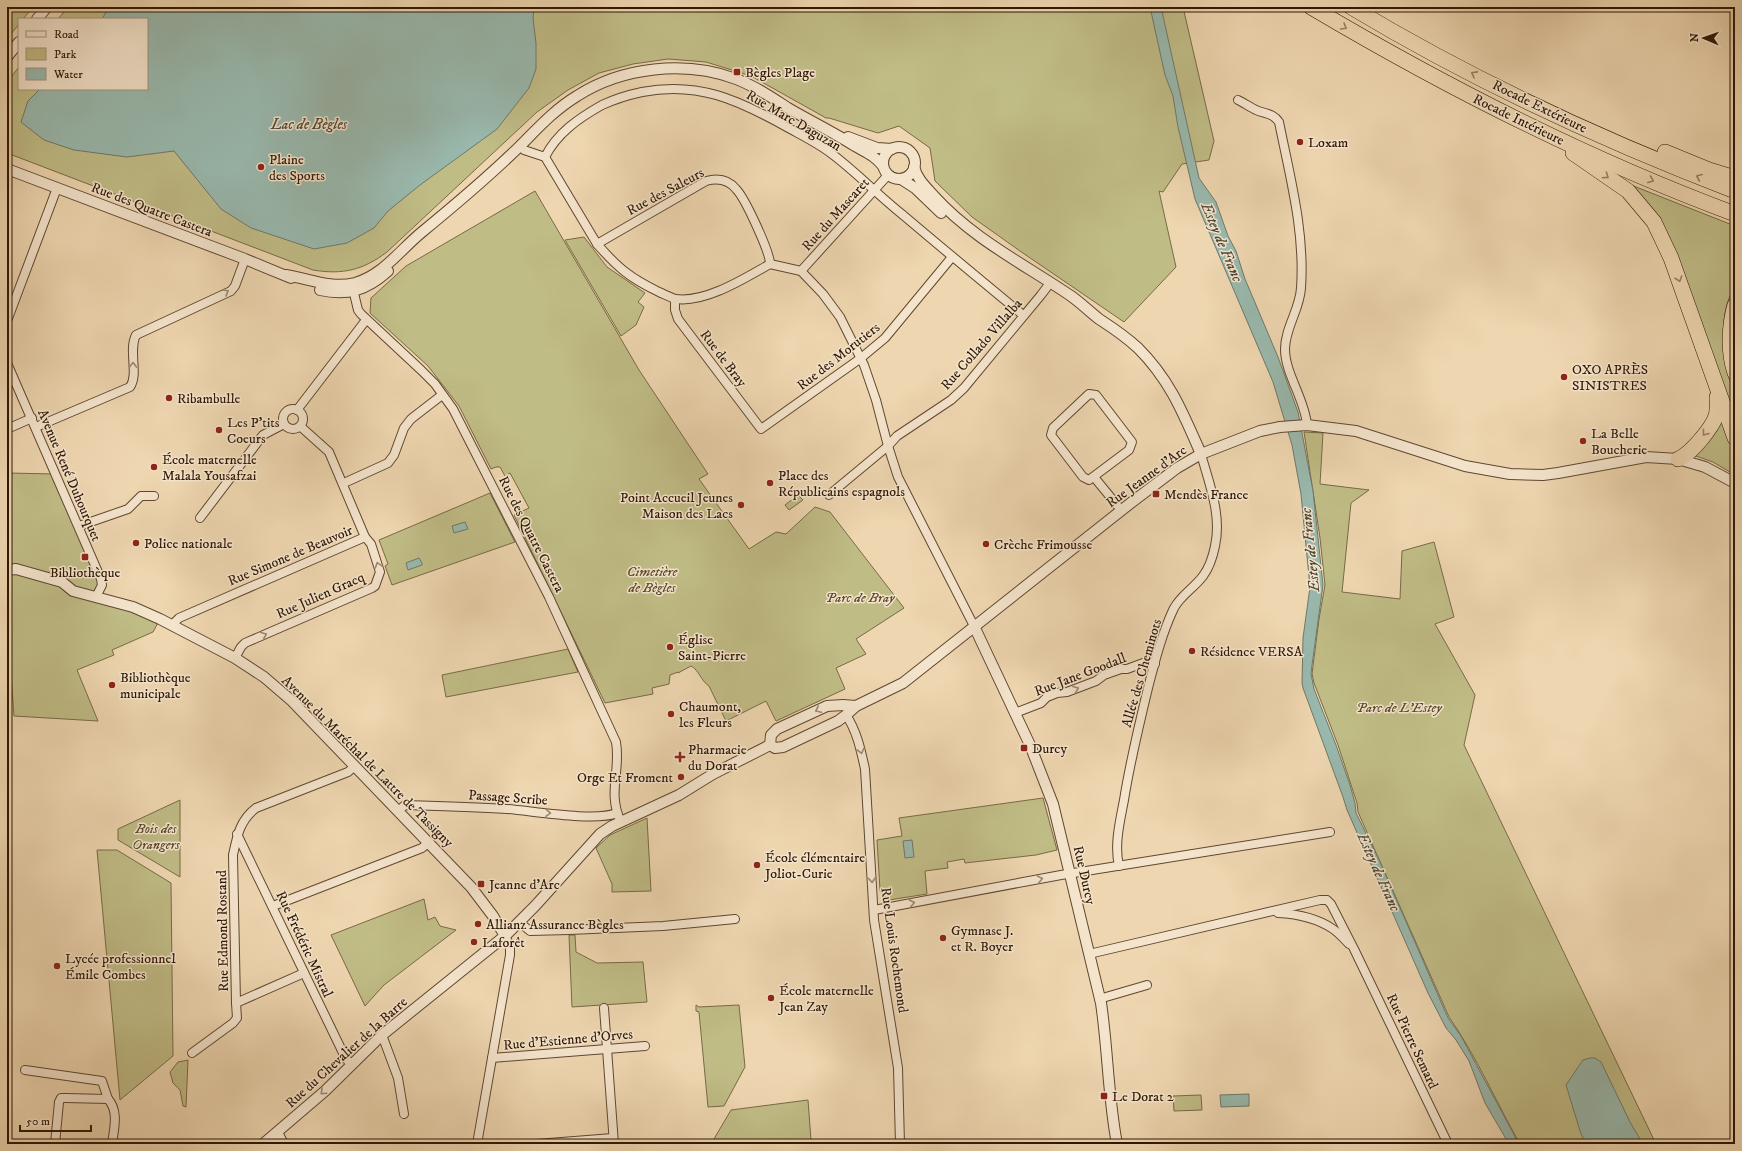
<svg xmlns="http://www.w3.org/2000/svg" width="1742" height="1151" font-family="'IM FELL DW Pica',serif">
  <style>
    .green { fill: #c0bc86; stroke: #786a45 }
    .water { fill: #99b9ae; stroke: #6f786a }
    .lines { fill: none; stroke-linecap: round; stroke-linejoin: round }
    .minor-casing { stroke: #5f472f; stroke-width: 10 }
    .tertiary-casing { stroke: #5f472f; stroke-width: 12 }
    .motorway-casing { stroke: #2f1704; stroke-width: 16 }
    .minor { stroke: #f4e4cc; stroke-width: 8 }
    .tertiary { stroke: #f4e4cc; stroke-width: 10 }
    .motorway { stroke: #eed6b0; stroke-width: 15 }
    .oneway { stroke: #988063 }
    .oneway2 { stroke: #9b8872 }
    .poi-dot { fill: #8f2418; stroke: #f4e4cc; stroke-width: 1.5 }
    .labels { text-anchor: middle; stroke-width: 3; stroke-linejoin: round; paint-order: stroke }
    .poi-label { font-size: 14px; fill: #2f1704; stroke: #f4e4cc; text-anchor: start }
    .street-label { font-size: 14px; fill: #2f1704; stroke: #f4e4cc }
    .park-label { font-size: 14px; font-style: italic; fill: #5a492b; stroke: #f4e4cc }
    .water-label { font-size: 15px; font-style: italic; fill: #4f4837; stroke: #f4e4cc }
  </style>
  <rect width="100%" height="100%" fill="#eed6b0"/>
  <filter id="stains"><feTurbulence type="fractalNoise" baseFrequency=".005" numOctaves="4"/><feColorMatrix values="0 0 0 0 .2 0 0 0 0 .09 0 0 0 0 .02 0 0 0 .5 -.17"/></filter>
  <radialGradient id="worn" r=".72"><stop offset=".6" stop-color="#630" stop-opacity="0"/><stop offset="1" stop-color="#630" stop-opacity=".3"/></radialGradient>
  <!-- green -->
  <g class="green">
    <path d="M 7,7 L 33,7 L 23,19 L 19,19 L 19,24 L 7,39 Z"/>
    <path d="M 68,7 L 1183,7 L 1214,141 L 1209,160 L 1182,164 L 1163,192 L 1159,191 L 1176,267 L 1124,322 L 1020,251 L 972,217 L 935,181 L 930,148 L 899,126 L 878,133 L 829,118 L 826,118 L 751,76 L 706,62 L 668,59 L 633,64 L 599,73 L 568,90 L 537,112 L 387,252 C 363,270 343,275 313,270 L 7,153 L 7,82 L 19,67 L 19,89 L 147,89 L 147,19 L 58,19 Z"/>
    <path d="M 1631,185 L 1735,226 L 1735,288 C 1718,308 1723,357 1730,381 C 1731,385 1734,390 1735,395 C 1736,406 1735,417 1735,429 L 1684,280 Z"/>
    <path d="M 535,191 L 639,370 L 708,474 L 699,479 L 749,549 L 776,532 L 786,534 L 815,507 L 830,512 L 904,608 L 856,639 L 866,654 L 836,668 L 845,689 L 776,721 L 766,701 L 726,721 L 709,686 C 701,681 699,670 691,666 L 678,673 L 678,672 L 670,675 L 669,684 L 652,688 L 653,694 L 605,703 L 514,515 L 529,508 L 510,473 L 505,476 L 500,467 L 496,467 L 491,469 L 459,406 L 428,366 L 370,313 L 371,298 L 406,266 Z"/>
    <path d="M 584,237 L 607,267 L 645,293 L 638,302 L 644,307 L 636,325 L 621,336 L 565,240 Z"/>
    <path d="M 1721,413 L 1735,447 L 1735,475 L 1713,462 L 1693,455 Z"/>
    <path d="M 1304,432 L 1323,433 L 1320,484 L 1369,490 L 1351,503 L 1342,592 L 1400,599 L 1402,551 L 1434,542 L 1454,617 L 1435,624 L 1475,695 L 1464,745 L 1656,1144 L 1520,1144 C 1496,1102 1477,1057 1449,1017 L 1358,812 L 1357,803 L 1338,745 L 1314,683 L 1312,674 L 1319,619 L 1325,585 L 1320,538 Z"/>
    <path d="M 7,473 L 56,474 L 101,579 L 96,597 L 160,619 L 153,632 L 112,650 L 114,655 L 77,670 L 98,721 L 14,716 L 7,620 Z"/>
    <path d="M 490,493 L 515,542 L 392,585 L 385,566 L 388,564 L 379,540 Z"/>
    <path d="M 798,495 L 803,500 L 789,510 L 785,505 Z"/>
    <path d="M 568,649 L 578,672 L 446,697 L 442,675 Z"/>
    <path d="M 1043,798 L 1057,850 L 1036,855 L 965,863 L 964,859 L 947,862 L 948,868 L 925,871 L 927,894 L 889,900 L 883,897 L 880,890 L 877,840 L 902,836 L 899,818 Z"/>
    <path d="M 180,800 L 180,877 L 118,840 L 118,829 Z"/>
    <path d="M 647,818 L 651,891 L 612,892 L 612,884 L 596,848 L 610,835 Z"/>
    <path d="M 97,850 L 117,850 L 171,883 L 173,1056 L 120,1100 Z"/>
    <path d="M 424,899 L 428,920 L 435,917 L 440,926 L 456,930 L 384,985 L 365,1006 L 331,935 Z"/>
    <path d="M 569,935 L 575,935 L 576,952 L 597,963 L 643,962 L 647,1002 L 572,1007 Z"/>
    <path d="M 696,1005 L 699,1007 L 739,1005 L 745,1067 L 724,1106 L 708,1107 L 699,1012 L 696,1011 Z"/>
    <path d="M 188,1060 L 186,1107 L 183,1106 L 180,1090 L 173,1083 L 170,1072 L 178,1062 Z"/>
    <path d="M 1201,1095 L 1202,1110 L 1174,1111 L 1173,1096 Z"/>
    <path d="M 808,1100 L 811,1140 L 780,1144 L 711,1144 L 731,1110 Z"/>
  </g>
  <!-- water -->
  <g class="water">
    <path d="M 109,7 L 534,7 L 533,19 L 536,43 L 536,69 L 529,88 L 497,129 L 420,185 L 388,211 L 374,228 L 347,243 L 314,249 L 251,228 L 221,209 L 174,151 L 127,157 L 74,150 L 44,140 L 21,122 L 28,101 L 40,89 L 147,89 L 147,19 L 102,19 Z"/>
    <path d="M 1150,7 L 1161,7 L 1199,178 L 1216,202 L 1228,236 L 1236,251 L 1245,279 L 1278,357 L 1298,412 L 1313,491 L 1323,585 L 1312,665 L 1311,674 L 1314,689 L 1336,745 L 1350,785 L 1355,803 L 1356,813 L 1380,862 L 1448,1018 L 1461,1036 L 1519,1144 L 1509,1144 L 1485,1103 L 1469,1061 L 1456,1040 L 1446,1028 L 1428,993 L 1347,810 L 1343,797 L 1303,688 L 1302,683 L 1303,638 L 1310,587 L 1301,494 L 1292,445 L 1273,382 L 1195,199 L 1178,127 L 1173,96 L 1165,75 Z"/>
    <path d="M 465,522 L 468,529 L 454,533 L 452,526 Z"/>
    <path d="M 419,558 L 422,563 L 422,565 L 408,570 L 406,563 Z"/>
    <path d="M 912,840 L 914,857 L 905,858 L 903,841 Z"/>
    <path d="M 1590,1058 L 1595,1058 L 1601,1062 L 1631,1124 L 1643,1144 L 1586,1144 L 1581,1134 L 1566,1085 L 1583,1060 Z"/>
    <path d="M 1249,1094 L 1249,1106 L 1221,1107 L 1220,1095 Z"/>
  </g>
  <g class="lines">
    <!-- minor casing -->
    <g class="minor-casing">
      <g id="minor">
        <path d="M 1238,100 C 1244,103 1250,107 1256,110 C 1265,114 1273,113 1279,122 C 1290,177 1305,232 1301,288 C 1300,309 1285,328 1285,349 C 1285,374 1305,399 1307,425"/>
        <path d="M 520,146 L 524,150 L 545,157 L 597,244 C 618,268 630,278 659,292 C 664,294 671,298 676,299 C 706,303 745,278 770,264 L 801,271 L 823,294 L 840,317 L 864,365 L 876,400 L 888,446 L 898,477 L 974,626"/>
        <path d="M 545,157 C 557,133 579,118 602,105 C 615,99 628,95 642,92 C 698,81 738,100 785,126 C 801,135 818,143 832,154 C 856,172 879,196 903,215 C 943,249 983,282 1023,315"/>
        <path d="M 597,244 L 706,181 C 717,178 728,179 736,189 C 745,198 770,252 770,264"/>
        <path d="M 801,271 L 888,175"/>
        <path d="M 352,285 L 358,310 L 361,314 L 421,370 L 435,384 L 453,409 L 549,597 L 616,742 C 621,771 607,793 621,822"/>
        <path d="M 675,299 L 675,310 L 678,319 L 761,429 L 861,358 L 885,338 L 952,257"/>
        <path d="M 7,321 L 57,188"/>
        <path d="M 7,363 L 101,579 L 102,585 L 96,597"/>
        <path d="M 1089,394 L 1096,395 L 1132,442 L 1129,450 L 1089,480 L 1083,477 L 1051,435 L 1053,428 Z"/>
        <circle cx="293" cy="419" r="10"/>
        <path d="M 297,410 L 366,320"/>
        <path d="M 36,427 L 130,387 C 139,374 128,350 136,335 L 231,291 L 235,286 L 245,259"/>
        <path d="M 7,429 L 32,418"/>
        <path d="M 1094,477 L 1121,510"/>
        <path d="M 344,483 L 388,463 L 394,455 L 404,428 L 411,419 L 442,395"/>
        <path d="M 829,495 L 888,446 L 897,436 L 951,400 L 964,388 L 1041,295 L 1050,283"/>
        <path d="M 200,518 L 263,435 L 284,424"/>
        <path d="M 79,526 L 128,509 L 141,496 L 154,496"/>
        <path d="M 172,625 L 179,618 L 365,537 L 329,452 L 300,426"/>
        <path d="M 235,658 L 241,647 L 245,643 L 372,588 L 375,586 L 380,572 L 371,544 L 365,537"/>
        <path d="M 1015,713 L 1041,703 L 1047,697 L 1057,693 L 1067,692 L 1096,681 L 1104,675 L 1121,669 L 1127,669 L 1146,662 L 1155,664"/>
        <path d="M 846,715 C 857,731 861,751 865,769 L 874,920 L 898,1068 L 900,1144"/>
        <path d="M 398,811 L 405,805 C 439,806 473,807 507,809 C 533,811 595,822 617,813"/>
        <path d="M 237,834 L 345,1057 L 351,1065"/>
        <path d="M 1119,866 C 1114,845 1120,821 1124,800 C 1130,762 1139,725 1148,688 C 1155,661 1162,633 1174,608 C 1181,595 1194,588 1203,576 C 1209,568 1213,556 1215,546 C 1222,515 1209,483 1201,454"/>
        <path d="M 273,906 L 422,848 L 429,842"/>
        <path d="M 874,910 L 1061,875 L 1330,832"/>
        <path d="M 1278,913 C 1297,914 1317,918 1333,929 C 1339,933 1344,939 1349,944"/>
        <path d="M 519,922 L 530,931 L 569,930 L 663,926 L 735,919"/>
        <path d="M 1089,954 L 1320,900 L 1327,900 L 1331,904 L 1354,949 L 1448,1144"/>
        <path d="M 304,973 L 236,1003 L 233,855 C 237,836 240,820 256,808 L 348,772 L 355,766"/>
        <path d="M 1099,999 L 1147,985"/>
        <path d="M 604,1008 L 614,1144"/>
        <path d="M 382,1035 L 398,1078 L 404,1114"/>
        <path d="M 192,1053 L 233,1023 L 237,1018 L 236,1003"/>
        <path d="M 492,1058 L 645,1046"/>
        <path d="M 25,1070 L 102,1081 L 108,1099"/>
        <path d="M 278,1132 L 284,1144"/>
        <path d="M 55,1144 L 59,1102 L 61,1098 L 65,1098 L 108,1099 C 119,1111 114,1129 112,1144"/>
        <path d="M 477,1144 L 510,955 L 510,946 L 505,936"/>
        <path d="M 536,1144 L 613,1138"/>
      </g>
    </g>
    <!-- tertiary casing -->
    <g class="tertiary-casing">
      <g id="tertiary">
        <path d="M 37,19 L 47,7"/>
        <path d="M 7,57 L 19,42"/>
        <path d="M 848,137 L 877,148 L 892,149"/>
        <circle cx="899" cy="163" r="16"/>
        <path d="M 914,167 C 917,179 926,187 934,196 C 973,239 1024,264 1071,296 C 1081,303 1090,312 1099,319 C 1113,328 1126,337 1138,348 C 1170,380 1183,413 1201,454"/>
        <path d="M 7,169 L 245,259 L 291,278"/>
        <path d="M 901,179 L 915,188 L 941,213"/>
        <path d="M 286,275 C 310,279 331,289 355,283 C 383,275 400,250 422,232 C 455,205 488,177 519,147 C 538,128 554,110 577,96 C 622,67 685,60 736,79 C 755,86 771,97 788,108 C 810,121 833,132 855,146 C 867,153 874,155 883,166"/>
        <path d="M 320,290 C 348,296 367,290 388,271"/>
        <path d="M 7,570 L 16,569 L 62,582 L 73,591 L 133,607 L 160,619 L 235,658 L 264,677 L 292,701 L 471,887 L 493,916 L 505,936"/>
        <path d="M 974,626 L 1030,745 L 1053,804 L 1101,1003 C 1108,1050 1108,1097 1117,1144"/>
        <path d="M 770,745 L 775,748 L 783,747 L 838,721 L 846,715 L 856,706 L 903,683 L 1132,502 L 1177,468 L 1201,454 L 1260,431 L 1280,427 L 1307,425 L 1356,431 L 1465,466 L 1510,474 L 1543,475 L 1558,473 L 1646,457 L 1678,459 L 1705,467 L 1735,483"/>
        <path d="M 770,745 L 771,735 L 777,729 L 827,706 L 843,705 L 856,706"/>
        <path d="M 263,1144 L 325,1091 L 382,1035 L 505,936 L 535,906 L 600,834 L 612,826 L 679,795 L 713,774 L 770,745"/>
      </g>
    </g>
    <!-- motorway casing -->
    <g class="motorway-casing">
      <g id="motorway">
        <path d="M 1311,7 C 1446,87 1587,159 1735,214"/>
        <path d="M 1351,7 C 1471,79 1604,141 1735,191"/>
        <path d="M 1665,152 L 1709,170 L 1735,178"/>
        <path d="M 1573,153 L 1628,191 L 1654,222 L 1671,258 L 1735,438"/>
        <path d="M 1735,305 C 1729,326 1728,352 1735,373"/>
        <path d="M 1678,459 C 1690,455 1712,428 1716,416 C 1718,409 1717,403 1717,397"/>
      </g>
    </g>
    <!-- minor -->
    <use href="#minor" class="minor"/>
    <!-- tertiary -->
    <use href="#tertiary" class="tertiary"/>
    <!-- motorway -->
    <use href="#motorway" class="motorway"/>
  </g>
  <!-- one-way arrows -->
  <defs><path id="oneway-chevron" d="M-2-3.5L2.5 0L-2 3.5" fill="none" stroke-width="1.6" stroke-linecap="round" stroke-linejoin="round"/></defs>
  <g class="oneway">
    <use href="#oneway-chevron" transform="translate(1344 27) rotate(30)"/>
    <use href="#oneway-chevron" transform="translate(1474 74) rotate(-152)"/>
    <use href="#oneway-chevron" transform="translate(1606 176) rotate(34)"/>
    <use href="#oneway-chevron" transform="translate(1699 177) rotate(-157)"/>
    <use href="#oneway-chevron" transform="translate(1651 180) rotate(23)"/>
    <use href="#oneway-chevron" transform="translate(1679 279) rotate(71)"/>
    <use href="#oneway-chevron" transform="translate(1705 433) rotate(128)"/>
  </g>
  <g class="oneway2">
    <use href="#oneway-chevron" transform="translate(226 292) rotate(-30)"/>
    <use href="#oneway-chevron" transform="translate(133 365) rotate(-89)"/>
    <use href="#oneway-chevron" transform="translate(378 565) rotate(-108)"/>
    <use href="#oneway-chevron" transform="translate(264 635) rotate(-23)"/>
    <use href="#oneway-chevron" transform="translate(1076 689) rotate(-21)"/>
    <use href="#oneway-chevron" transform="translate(818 710) rotate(155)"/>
    <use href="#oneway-chevron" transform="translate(861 751) rotate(76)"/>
    <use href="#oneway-chevron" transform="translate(548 813) rotate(3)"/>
    <use href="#oneway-chevron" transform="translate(1040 879) rotate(-11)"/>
    <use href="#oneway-chevron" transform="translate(872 880) rotate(86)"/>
    <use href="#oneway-chevron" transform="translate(912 903) rotate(-11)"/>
    <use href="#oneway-chevron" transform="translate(323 1092) rotate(137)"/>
  </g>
  <!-- markers -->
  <g class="poi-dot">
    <rect x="733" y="68" width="8" height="8" rx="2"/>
    <circle cx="1300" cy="142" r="4"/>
    <circle cx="261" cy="167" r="4"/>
    <circle cx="1564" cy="377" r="4"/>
    <circle cx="169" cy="398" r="4"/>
    <circle cx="219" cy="430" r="4"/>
    <circle cx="1583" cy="441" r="4"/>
    <circle cx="154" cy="467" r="4"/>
    <circle cx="770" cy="483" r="4"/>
    <rect x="1152" y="490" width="8" height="8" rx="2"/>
    <circle cx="741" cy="505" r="4"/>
    <circle cx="136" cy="543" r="4"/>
    <circle cx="986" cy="544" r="4"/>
    <rect x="81" y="553" width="8" height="8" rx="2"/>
    <circle cx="670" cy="647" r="4"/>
    <circle cx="1192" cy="651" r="4"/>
    <circle cx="112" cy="685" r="4"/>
    <circle cx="671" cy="714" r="4"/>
    <rect x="1020" y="744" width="8" height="8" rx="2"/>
    <path d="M678 751h4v4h4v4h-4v4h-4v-4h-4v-4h4z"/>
    <circle cx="681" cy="777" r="4"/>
    <circle cx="757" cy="865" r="4"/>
    <rect x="477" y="880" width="8" height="8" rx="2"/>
    <circle cx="478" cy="924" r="4"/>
    <circle cx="943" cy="938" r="4"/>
    <circle cx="474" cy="942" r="4"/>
    <circle cx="57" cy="966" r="4"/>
    <circle cx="771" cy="998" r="4"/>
    <rect x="1100" y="1092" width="8" height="8" rx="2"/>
  </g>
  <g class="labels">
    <!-- poi labels -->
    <g class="poi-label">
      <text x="745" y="77">Bègles Plage</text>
      <text x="1308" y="147">Loxam</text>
      <text x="269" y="164">Plaine<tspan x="269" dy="16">des Sports</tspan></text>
      <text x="1572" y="374">OXO APRÈS<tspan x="1572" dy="16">SINISTRES</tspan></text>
      <text x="177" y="403">Ribambulle</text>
      <text x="227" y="427">Les P'tits<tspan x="227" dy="16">Coeurs</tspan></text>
      <text x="1591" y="438">La Belle<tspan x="1591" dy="16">Boucherie</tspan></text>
      <text x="162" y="464">École maternelle<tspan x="162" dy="16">Malala Yousafzai</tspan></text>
      <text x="778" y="480">Place des<tspan x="778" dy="16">Républicains espagnols</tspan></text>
      <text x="1164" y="499">Mendès France</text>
      <text x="733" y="502" text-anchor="end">Point Accueil Jeunes<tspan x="733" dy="16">Maison des Lacs</tspan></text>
      <text x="144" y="548">Police nationale</text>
      <text x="994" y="549">Crèche Frimousse</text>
      <text x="85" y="577" text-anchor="middle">Bibliothèque</text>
      <text x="678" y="644">Église<tspan x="678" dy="16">Saint-Pierre</tspan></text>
      <text x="1200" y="656">Résidence VERSA</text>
      <text x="120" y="682">Bibliothèque<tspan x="120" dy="16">municipale</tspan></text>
      <text x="679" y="711">Chaumont,<tspan x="679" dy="16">les Fleurs</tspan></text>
      <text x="1032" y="753">Durcy</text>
      <text x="688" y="754">Pharmacie<tspan x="688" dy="16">du Dorat</tspan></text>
      <text x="673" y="782" text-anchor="end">Orge Et Froment</text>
      <text x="765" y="862">École élémentaire<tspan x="765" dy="16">Joliot-Curie</tspan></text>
      <text x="489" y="889">Jeanne d'Arc</text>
      <text x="486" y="929">Allianz Assurance Bègles</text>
      <text x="951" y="935">Gymnase J.<tspan x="951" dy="16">et R. Boyer</tspan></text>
      <text x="482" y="947">Laforêt</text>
      <text x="65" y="963">Lycée professionnel<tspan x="65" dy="16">Émile Combes</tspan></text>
      <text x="779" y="995">École maternelle<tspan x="779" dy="16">Jean Zay</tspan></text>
      <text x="1112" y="1101">Le Dorat 2</text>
    </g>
    <!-- street labels -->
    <g class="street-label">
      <text transform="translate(1540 106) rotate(26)" y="5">Rocade Extérieure</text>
      <text transform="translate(1519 119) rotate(26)" y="5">Rocade Intérieure</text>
      <text transform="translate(794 120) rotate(30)" y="5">Rue Marc Daguzan</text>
      <text transform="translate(665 191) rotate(-28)" y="5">Rue des Saleurs</text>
      <text transform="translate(152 209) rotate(21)" y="5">Rue des Quatre Castera</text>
      <text transform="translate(835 214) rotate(-48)" y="5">Rue du Mascaret</text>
      <text transform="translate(981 344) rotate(-49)" y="5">Rue Collado Villalba</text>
      <text transform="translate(838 356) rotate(-38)" y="5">Rue des Morutiers</text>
      <text transform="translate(724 358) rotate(53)" y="5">Rue de Bray</text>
      <text transform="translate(70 475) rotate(67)" y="5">Avenue René Duhourquet</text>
      <text transform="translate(1146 476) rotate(-36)" y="5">Rue Jeanne d'Arc</text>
      <text transform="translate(532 534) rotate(63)" y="5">Rue des Quatre Castera</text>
      <text transform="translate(290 555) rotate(-23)" y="5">Rue Simone de Beauvoir</text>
      <text transform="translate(320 595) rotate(-24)" y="5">Rue Julien Gracq</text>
      <text transform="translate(1141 673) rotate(-74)" y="5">Allée des Cheminots</text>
      <text transform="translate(1080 674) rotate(-21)" y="5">Rue Jane Goodall</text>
      <text transform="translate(368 761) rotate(45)" y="5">Avenue du Maréchal de Lattre de Tassigny</text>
      <text transform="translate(508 797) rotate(4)" y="5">Passage Scribe</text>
      <text transform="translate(1085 875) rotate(77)" y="5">Rue Durcy</text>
      <text transform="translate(222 931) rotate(-91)" y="5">Rue Edmond Rostand</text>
      <text transform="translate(305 944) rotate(65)" y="5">Rue Frédéric Mistral</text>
      <text transform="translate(895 950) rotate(82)" y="5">Rue Louis Rochemond</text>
      <text transform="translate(568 1039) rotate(-5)" y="5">Rue d'Estienne d'Orves</text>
      <text transform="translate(1413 1041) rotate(65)" y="5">Rue Pierre Semard</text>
      <text transform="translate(346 1052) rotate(-42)" y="5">Rue du Chevalier de la Barre</text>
    </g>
    <!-- park labels -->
    <g class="park-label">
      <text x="652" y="576">Cimetière<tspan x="652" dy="16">de Bègles</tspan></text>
      <text x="860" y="602">Parc de Bray</text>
      <text x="1399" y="712">Parc de L'Estey</text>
      <text x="156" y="833">Bois des<tspan x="156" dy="16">Orangers</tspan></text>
    </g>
    <!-- water labels -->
    <g class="water-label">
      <text x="309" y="129">Lac de Bègles</text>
      <text transform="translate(1222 242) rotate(67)" y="5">Estey de Franc</text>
      <text transform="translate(1310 550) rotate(-96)" y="5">Estey de Franc</text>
      <text transform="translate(1379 872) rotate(66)" y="5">Estey de Franc</text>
    </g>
  </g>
  <!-- margin -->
  <rect width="1742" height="1151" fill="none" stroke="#eed6b0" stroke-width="24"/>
  <rect x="8" y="8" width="1726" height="1135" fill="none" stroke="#2f1704" stroke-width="2"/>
  <rect x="12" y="12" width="1718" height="1127" fill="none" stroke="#2f1704"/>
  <!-- legend -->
  <rect x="18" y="18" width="130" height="72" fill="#f4e4cc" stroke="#a5927c"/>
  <rect x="26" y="31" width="20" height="6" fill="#f4e4cc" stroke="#a5927c"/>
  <text x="54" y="38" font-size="12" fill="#2f1704">Road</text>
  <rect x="26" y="48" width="20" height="12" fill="#c0bc86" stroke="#a5927c"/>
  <text x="54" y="58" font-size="12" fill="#2f1704">Park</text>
  <rect x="26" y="68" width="20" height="12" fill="#99b9ae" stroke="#a5927c"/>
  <text x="54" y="78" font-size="12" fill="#2f1704">Water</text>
  <!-- north arrow -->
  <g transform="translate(1704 38) rotate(272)" stroke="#f4e4cc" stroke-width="3" paint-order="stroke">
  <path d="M0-3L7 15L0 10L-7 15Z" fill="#2f1704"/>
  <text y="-6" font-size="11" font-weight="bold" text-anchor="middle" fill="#2f1704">N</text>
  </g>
  <!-- scale -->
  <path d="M20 1125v6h71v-6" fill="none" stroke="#2f1704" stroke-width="2"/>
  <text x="26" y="1125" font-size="12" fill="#2f1704" stroke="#f4e4cc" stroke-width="3" paint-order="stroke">50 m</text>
  <rect width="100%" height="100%" filter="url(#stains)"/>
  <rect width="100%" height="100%" fill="url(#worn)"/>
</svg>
